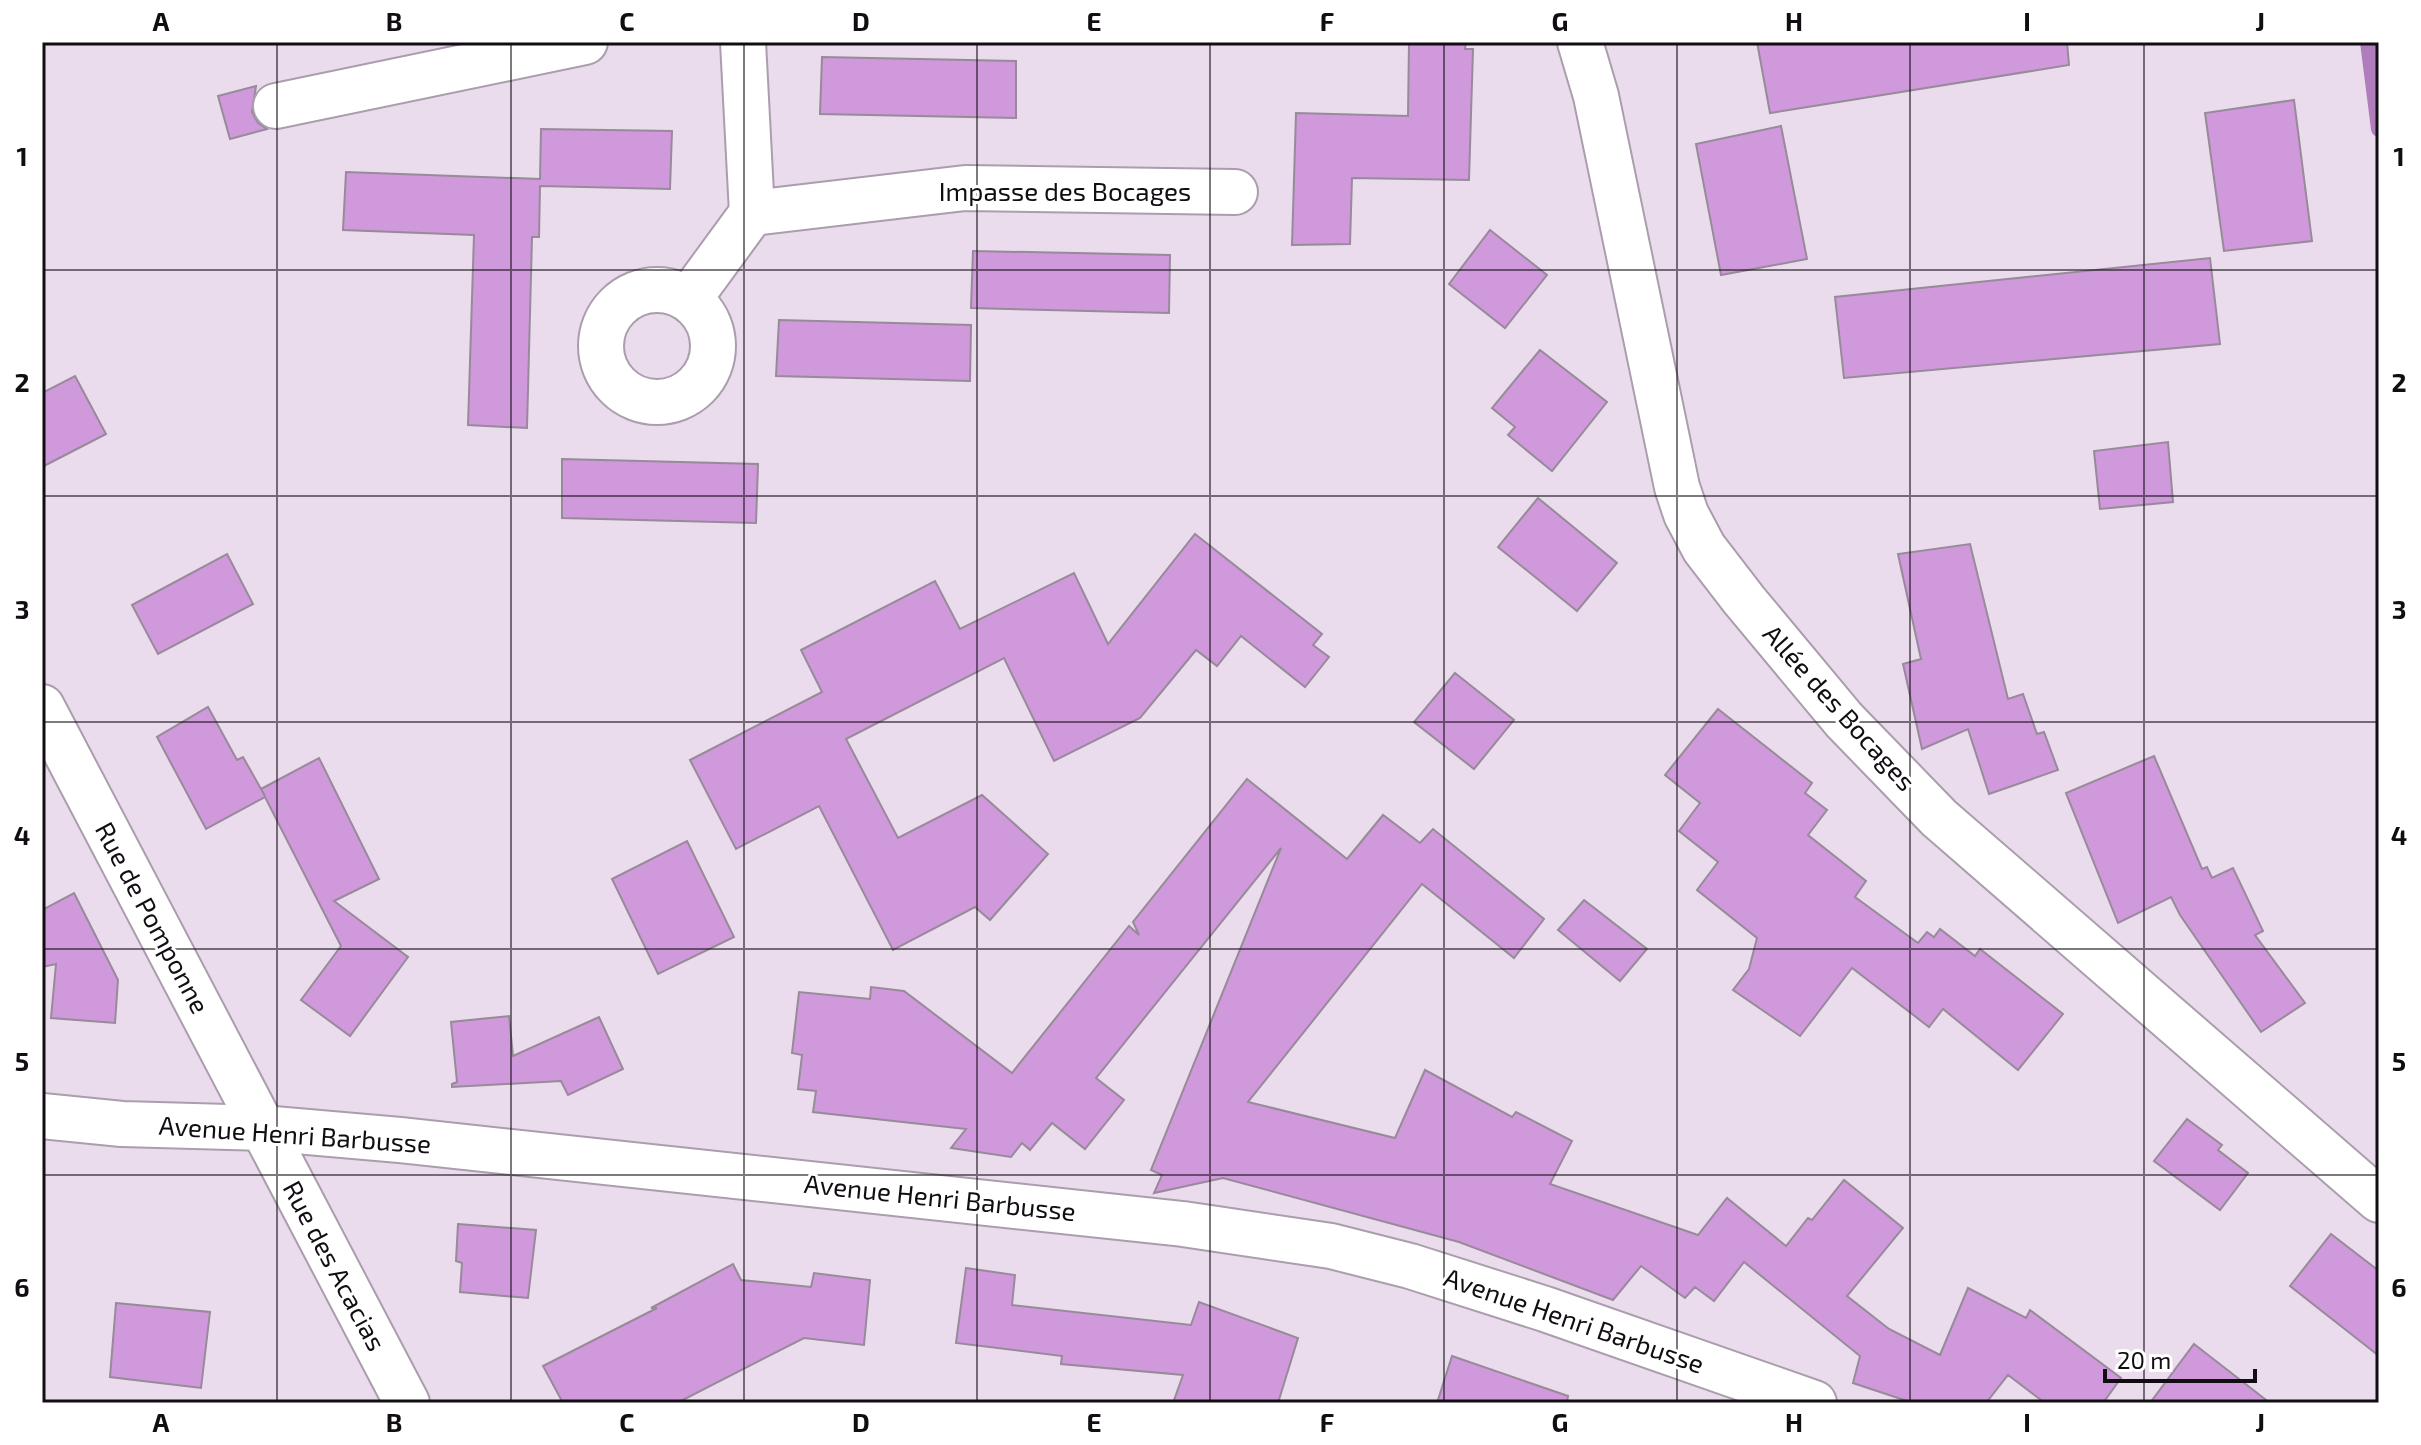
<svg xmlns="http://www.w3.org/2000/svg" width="2421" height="1445" font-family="'Exo 2',sans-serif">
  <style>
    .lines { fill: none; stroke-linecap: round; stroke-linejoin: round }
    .stream { stroke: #b17cbc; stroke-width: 16 }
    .building { fill: #d099db; stroke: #978a99; stroke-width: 2 }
    .minor-casing { stroke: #aa9dac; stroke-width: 48 }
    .major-casing { stroke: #aa9dac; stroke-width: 48 }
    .minor { stroke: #fff; stroke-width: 44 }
    .major { stroke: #fff; stroke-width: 44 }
    .grid { fill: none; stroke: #110d12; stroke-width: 2; stroke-opacity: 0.55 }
    .labels { text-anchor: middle; stroke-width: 6; stroke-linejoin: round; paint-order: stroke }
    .street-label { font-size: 26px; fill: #110d12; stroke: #fff }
    .neatline { fill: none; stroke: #110d12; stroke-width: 3 }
    .grid-label { font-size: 26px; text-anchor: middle; font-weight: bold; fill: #110d12 }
  </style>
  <rect width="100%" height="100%" fill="#eadced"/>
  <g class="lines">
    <!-- stream -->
    <path class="stream" d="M 2368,42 L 2379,129"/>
  </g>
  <!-- building -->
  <g class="building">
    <path d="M 1409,42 L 1466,42 L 1465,49 L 1473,49 L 1469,180 L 1352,178 L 1350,244 L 1292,245 L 1296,113 L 1408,116 Z"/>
    <path d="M 1757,42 L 2067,42 L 2069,65 L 1770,113 Z"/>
    <path d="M 822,57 L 1016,61 L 1016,118 L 820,114 Z"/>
    <path d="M 256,86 L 252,112 L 258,123 L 267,129 L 230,139 L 218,96 Z"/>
    <path d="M 2294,100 L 2312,241 L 2224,251 L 2205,113 Z"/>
    <path d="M 1781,126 L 1807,259 L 1721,275 L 1696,144 Z"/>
    <path d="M 541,129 L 672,131 L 670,189 L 540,186 L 539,237 L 532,237 L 527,428 L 468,425 L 474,235 L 343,230 L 346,172 L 540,179 Z"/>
    <path d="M 1490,230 L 1547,275 L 1505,328 L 1449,284 Z"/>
    <path d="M 973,251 L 1170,255 L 1169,313 L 971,308 Z"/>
    <path d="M 2210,258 L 2220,344 L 1844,378 L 1835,297 Z"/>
    <path d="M 779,320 L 971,325 L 970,381 L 776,376 Z"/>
    <path d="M 1540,350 L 1607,402 L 1552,471 L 1508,435 L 1515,427 L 1492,408 Z"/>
    <path d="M 75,376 L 106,434 L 42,467 L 42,393 Z"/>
    <path d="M 2168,442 L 2173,502 L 2100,509 L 2094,451 Z"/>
    <path d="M 562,459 L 758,464 L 756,523 L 562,518 Z"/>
    <path d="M 1538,498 L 1617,563 L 1577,611 L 1498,547 Z"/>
    <path d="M 1195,534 L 1322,634 L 1313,645 L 1329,657 L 1305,687 L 1241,636 L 1217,666 L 1196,650 L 1140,718 L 1054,761 L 1004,658 L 846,739 L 898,838 L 982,795 L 1048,854 L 990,920 L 975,907 L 893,950 L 819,806 L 736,849 L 690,760 L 822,692 L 801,650 L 935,581 L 960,629 L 1074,573 L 1108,644 Z"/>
    <path d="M 1970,544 L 2008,699 L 2023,694 L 2037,734 L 2044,732 L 2058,770 L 1989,794 L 1968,729 L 1922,749 L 1903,664 L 1921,659 L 1898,554 Z"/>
    <path d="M 227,554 L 253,604 L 158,654 L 132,605 Z"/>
    <path d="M 1455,673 L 1514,720 L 1474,769 L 1414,722 Z"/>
    <path d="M 208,707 L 237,760 L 243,757 L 265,796 L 261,789 L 319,758 L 379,879 L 334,901 L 408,957 L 350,1036 L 301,1000 L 341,946 L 265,797 L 206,829 L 157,737 Z"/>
    <path d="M 1718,709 L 1812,783 L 1805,793 L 1827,810 L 1808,835 L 1866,881 L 1855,897 L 1918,943 L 1927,932 L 1934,937 L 1940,929 L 1975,956 L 1980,949 L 2063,1014 L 2018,1070 L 1943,1009 L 1929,1027 L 1852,968 L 1800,1036 L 1733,990 L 1749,969 L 1757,938 L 1697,890 L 1718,862 L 1679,831 L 1700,803 L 1665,775 Z"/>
    <path d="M 2154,756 L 2202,869 L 2207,867 L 2212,878 L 2233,868 L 2263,931 L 2255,935 L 2305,1003 L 2261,1032 L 2180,915 L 2171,897 L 2118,923 L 2066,793 Z"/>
    <path d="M 1247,779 L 1347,859 L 1383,815 L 1420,843 L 1433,829 L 1544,919 L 1514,958 L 1422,884 L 1248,1102 L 1395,1138 L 1425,1070 L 1512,1117 L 1516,1112 L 1572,1141 L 1550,1184 L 1698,1235 L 1727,1198 L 1786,1246 L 1808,1218 L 1812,1220 L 1844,1180 L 1903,1228 L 1847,1296 L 1889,1329 L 1940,1355 L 1968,1288 L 2026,1318 L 2030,1310 L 2121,1378 L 2103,1403 L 2045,1403 L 2008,1375 L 1986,1403 L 1913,1403 L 1853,1383 L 1860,1356 L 1744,1262 L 1714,1301 L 1695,1287 L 1685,1298 L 1641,1266 L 1613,1300 L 1459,1242 L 1223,1178 L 1154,1193 L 1162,1175 L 1151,1170 L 1281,848 L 1096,1078 L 1124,1100 L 1085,1149 L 1052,1123 L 1030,1150 L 1022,1143 L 1011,1157 L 951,1148 L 966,1129 L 813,1112 L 816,1091 L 798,1089 L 802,1055 L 792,1053 L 799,992 L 870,999 L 871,987 L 904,991 L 1012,1073 L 1129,926 L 1139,935 L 1133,922 Z"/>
    <path d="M 687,841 L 734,937 L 658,974 L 612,879 Z"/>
    <path d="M 74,893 L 118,980 L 115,1023 L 51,1018 L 56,964 L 42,967 L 42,910 Z"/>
    <path d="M 1584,900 L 1647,949 L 1620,981 L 1558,930 Z"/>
    <path d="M 509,1016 L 513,1056 L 599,1017 L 623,1069 L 568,1095 L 561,1081 L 452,1087 L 452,1084 L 457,1082 L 451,1022 Z"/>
    <path d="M 2187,1119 L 2222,1145 L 2218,1150 L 2248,1173 L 2220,1210 L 2154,1161 Z"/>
    <path d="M 458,1224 L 536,1230 L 528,1298 L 460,1292 L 462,1263 L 456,1261 Z"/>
    <path d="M 2331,1234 L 2379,1271 L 2379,1356 L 2290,1286 Z"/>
    <path d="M 733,1264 L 741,1280 L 811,1287 L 814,1273 L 870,1280 L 864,1345 L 804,1338 L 677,1403 L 563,1403 L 543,1366 L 657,1308 L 651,1308 Z"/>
    <path d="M 966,1268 L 1015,1275 L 1012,1305 L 1191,1325 L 1199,1302 L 1298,1338 L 1278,1403 L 1173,1403 L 1183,1375 L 1061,1364 L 1062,1356 L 956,1343 Z"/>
    <path d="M 116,1303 L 210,1312 L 201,1388 L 110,1377 Z"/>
    <path d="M 2194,1344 L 2270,1403 L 2150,1403 Z"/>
    <path d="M 1452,1356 L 1568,1396 L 1567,1403 L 1437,1403 Z"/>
  </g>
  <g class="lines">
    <!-- minor casing -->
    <g class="minor-casing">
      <g id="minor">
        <path d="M 743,42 L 752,213 L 965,188 L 1235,192"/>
        <path d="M 1580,42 L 1596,96 L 1677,487 L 1686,514 L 1704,548 L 1744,600 L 1844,720 L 1939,818 L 2379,1200"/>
        <path d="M 276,106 L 585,42"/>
        <circle cx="657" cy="346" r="56"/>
        <path d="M 689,299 L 752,213"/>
        <path d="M 42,707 L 407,1403"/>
      </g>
    </g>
    <!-- major casing -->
    <g class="major-casing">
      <path id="major" d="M 42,1116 L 122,1124 L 262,1128 L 400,1140 L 1183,1224 L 1331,1246 L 1410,1266 L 1545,1309 L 1814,1403"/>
    </g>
    <!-- minor -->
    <use href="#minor" class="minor"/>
    <!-- major -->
    <use href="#major" class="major"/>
  </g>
  <!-- grid -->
  <path class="grid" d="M 277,42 L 277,1403M 511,42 L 511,1403M 744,42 L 744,1403M 977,42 L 977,1403M 1210,42 L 1210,1403M 1444,42 L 1444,1403M 1677,42 L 1677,1403M 1910,42 L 1910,1403M 2144,42 L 2144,1403M 42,270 L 2379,270M 42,496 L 2379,496M 42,722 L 2379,722M 42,949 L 2379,949M 42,1175 L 2379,1175"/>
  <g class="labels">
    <!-- street labels -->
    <g class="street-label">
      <text x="1065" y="201">Impasse des Bocages</text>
      <text transform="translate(1839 708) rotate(48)" y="9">Allée des Bocages</text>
      <text transform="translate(152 918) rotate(62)" y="9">Rue de Pomponne</text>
      <text transform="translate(295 1135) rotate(4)" y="9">Avenue Henri Barbusse</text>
      <text transform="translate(940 1198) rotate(6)" y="9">Avenue Henri Barbusse</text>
      <text transform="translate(334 1266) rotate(62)" y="9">Rue des Acacias</text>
      <text transform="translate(1574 1321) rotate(19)" y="9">Avenue Henri Barbusse</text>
    </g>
  </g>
  <!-- border -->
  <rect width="2421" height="1445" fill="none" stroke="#ffffff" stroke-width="88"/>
  <!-- scale -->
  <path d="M2105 1369v12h150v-12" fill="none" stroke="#110d12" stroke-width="4"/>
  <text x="2117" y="1369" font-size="24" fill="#110d12" stroke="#ffffff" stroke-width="6" paint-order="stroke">20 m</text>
  <rect x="44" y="44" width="2333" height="1357" class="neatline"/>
  <g class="grid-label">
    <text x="161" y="31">A</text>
    <text x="394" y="31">B</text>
    <text x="627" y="31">C</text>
    <text x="861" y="31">D</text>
    <text x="1094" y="31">E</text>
    <text x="1327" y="31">F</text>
    <text x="1560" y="31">G</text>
    <text x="1794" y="31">H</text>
    <text x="2027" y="31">I</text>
    <text x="2260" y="31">J</text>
    <text x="22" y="166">1</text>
    <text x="2399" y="166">1</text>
    <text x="22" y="392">2</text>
    <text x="2399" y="392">2</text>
    <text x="22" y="619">3</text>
    <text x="2399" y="619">3</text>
    <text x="22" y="845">4</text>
    <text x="2399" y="845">4</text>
    <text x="22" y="1071">5</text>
    <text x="2399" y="1071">5</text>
    <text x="22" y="1297">6</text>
    <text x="2399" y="1297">6</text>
    <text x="161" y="1432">A</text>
    <text x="394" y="1432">B</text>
    <text x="627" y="1432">C</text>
    <text x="861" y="1432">D</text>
    <text x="1094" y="1432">E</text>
    <text x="1327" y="1432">F</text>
    <text x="1560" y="1432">G</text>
    <text x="1794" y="1432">H</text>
    <text x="2027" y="1432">I</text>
    <text x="2260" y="1432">J</text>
  </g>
</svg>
